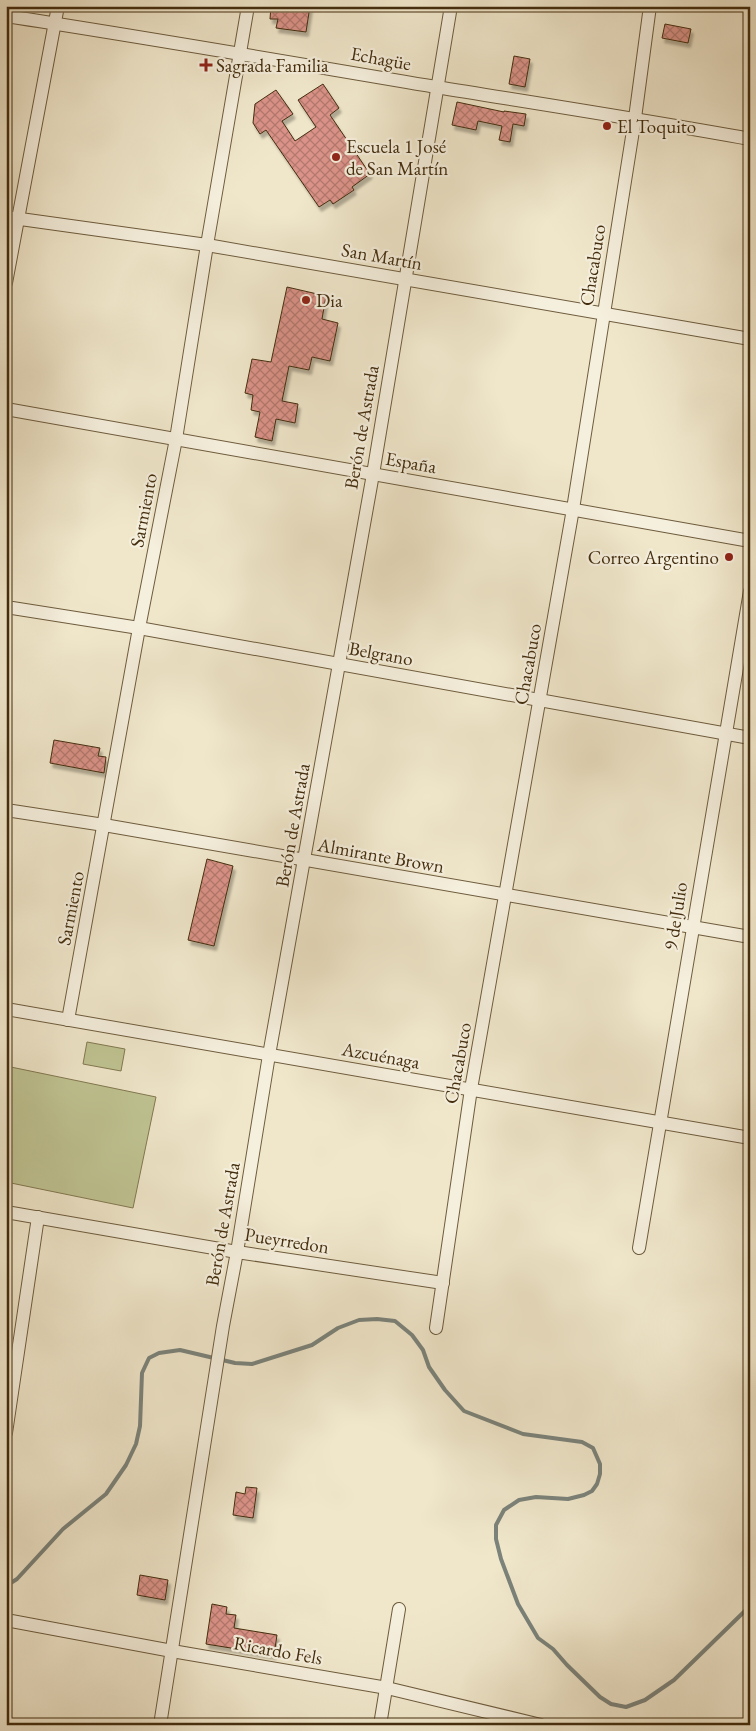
<svg xmlns="http://www.w3.org/2000/svg" width="756" height="1731" font-family="'EB Garamond',serif">
  <style>
    .green { fill: #c0c493; stroke: #827850 }
    .lines { fill: none; stroke-linecap: round; stroke-linejoin: round }
    .stream { stroke: #7b837b; stroke-width: 4 }
    .building { fill: url(#building-cross-hatch); stroke: #432d0e; filter: url(#shadow) }
    .minor-casing { stroke: #6e5c3d; stroke-width: 14 }
    .minor { stroke: #f5efdd; stroke-width: 12 }
    .poi-dot { fill: #8f2418; stroke: #f5efdd; stroke-width: 2 }
    .labels { text-anchor: middle; stroke-width: 4.5; stroke-linejoin: round; paint-order: stroke }
    .street-label { font-size: 19px; fill: #432d0e; stroke: #f5efdd }
    .poi-label { font-size: 19px; fill: #432d0e; stroke: #f5efdd; text-anchor: start }
  </style>
  <defs>
    <pattern id="building-cross-hatch" width="8" height="8" patternUnits="userSpaceOnUse" patternTransform="scale(1.25)"><rect width="8" height="8" fill="#db9389"/><path d="M0 0l8 8M0 8l8-8" fill="none" stroke="#b3786e"/></pattern>
    <filter id="shadow"><feDropShadow dx="2.5" dy="4.5" stdDeviation="1" flood-color="#0004"/></filter>
  </defs>
  <rect width="100%" height="100%" fill="#f0e7cb"/>
  <filter id="stains"><feTurbulence type="fractalNoise" baseFrequency=".004" numOctaves="4"/><feColorMatrix values="0 0 0 0 .2 0 0 0 0 .09 0 0 0 0 .02 0 0 0 .5 -.17"/></filter>
  <radialGradient id="worn" r=".72"><stop offset=".6" stop-color="#630" stop-opacity="0"/><stop offset="1" stop-color="#630" stop-opacity=".3"/></radialGradient>
  <!-- green -->
  <g class="green">
    <path d="M 87,1042 L 125,1049 L 121,1071 L 83,1064 Z"/>
    <path d="M 6,1066 L 156,1097 L 133,1208 L 6,1182 Z"/>
  </g>
  <g class="lines">
    <!-- stream -->
    <path class="stream" d="M 6,1586 L 17,1579 L 63,1529 L 106,1494 L 126,1465 L 136,1444 L 140,1426 L 142,1373 L 149,1358 L 159,1353 L 180,1350 L 235,1363 L 252,1364 L 312,1345 L 338,1328 L 359,1320 L 377,1319 L 395,1321 L 412,1335 L 423,1350 L 429,1367 L 445,1390 L 464,1411 L 523,1434 L 582,1442 L 593,1448 L 600,1464 L 600,1474 L 597,1484 L 592,1491 L 584,1495 L 568,1499 L 536,1497 L 519,1500 L 504,1510 L 496,1525 L 496,1539 L 501,1559 L 518,1604 L 538,1638 L 553,1649 L 567,1665 L 600,1697 L 611,1704 L 626,1707 L 645,1700 L 674,1680 L 750,1606"/>
  </g>
  <!-- building -->
  <g class="building">
    <path d="M 271,6 L 310,6 L 306,32 L 276,28 L 278,19 L 270,19 Z"/>
    <path d="M 665,24 L 691,29 L 688,43 L 662,38 Z"/>
    <path d="M 514,56 L 530,59 L 525,87 L 509,84 Z"/>
    <path d="M 323,84 L 339,108 L 330,115 L 370,174 L 352,187 L 354,190 L 333,204 L 330,200 L 319,207 L 266,130 L 260,134 L 253,123 L 255,104 L 276,90 L 293,114 L 282,121 L 295,141 L 316,127 L 298,100 Z"/>
    <path d="M 457,102 L 504,112 L 504,111 L 526,114 L 524,126 L 513,124 L 510,142 L 499,140 L 502,126 L 478,121 L 476,130 L 452,125 Z"/>
    <path d="M 287,287 L 326,296 L 322,319 L 338,323 L 330,361 L 312,357 L 309,370 L 289,366 L 282,401 L 298,404 L 295,423 L 276,419 L 272,441 L 255,437 L 260,412 L 251,410 L 253,395 L 245,393 L 252,359 L 271,362 Z"/>
    <path d="M 54,740 L 100,748 L 98,756 L 106,757 L 104,773 L 50,763 Z"/>
    <path d="M 207,859 L 233,866 L 214,946 L 188,940 Z"/>
    <path d="M 246,1487 L 257,1488 L 253,1518 L 233,1515 L 236,1492 L 245,1494 Z"/>
    <path d="M 140,1575 L 168,1580 L 165,1600 L 137,1595 Z"/>
    <path d="M 212,1604 L 227,1607 L 226,1614 L 236,1615 L 234,1628 L 277,1635 L 274,1655 L 206,1644 Z"/>
  </g>
  <g class="lines">
    <!-- minor casing -->
    <g class="minor-casing">
      <g id="minor">
        <path d="M 6,16 C 150,38 293,63 436,87 C 541,104 645,120 750,139"/>
        <path d="M 6,217 L 207,245 L 750,339"/>
        <path d="M 6,283 L 58,6"/>
        <path d="M 6,409 L 750,541"/>
        <path d="M 6,607 L 139,628 L 750,738"/>
        <path d="M 6,810 L 104,825 L 750,937"/>
        <path d="M 6,1009 L 750,1138"/>
        <path d="M 68,1020 L 139,628 L 176,439 L 207,245 L 248,6"/>
        <path d="M 6,1212 L 237,1252 L 443,1283"/>
        <path d="M 639,1248 L 750,591"/>
        <path d="M 436,1328 L 471,1089 L 573,509 L 635,118 L 650,6"/>
        <path d="M 6,1433 L 38,1217"/>
        <path d="M 6,1620 L 172,1651 L 387,1688 L 541,1725"/>
        <path d="M 160,1725 L 223,1326 L 237,1252 L 269,1055 L 373,474 L 451,6"/>
        <path d="M 380,1725 L 399,1609"/>
      </g>
    </g>
    <!-- minor -->
    <use href="#minor" class="minor"/>
  </g>
  <!-- markers -->
  <g class="poi-dot">
    <path d="M203.5 57.5h5v5h5v5h-5v5h-5v-5h-5v-5h5z"/>
    <circle cx="607" cy="126" r="5"/>
    <circle cx="336" cy="157" r="5"/>
    <circle cx="306" cy="300" r="5"/>
    <circle cx="729" cy="557" r="5"/>
  </g>
  <g class="labels">
    <!-- street labels -->
    <g class="street-label">
      <text transform="translate(381 58) rotate(10)" y="7">Echagüe</text>
      <text transform="translate(382 256) rotate(10)" y="7">San Martín</text>
      <text transform="translate(592 265) rotate(-81)" y="7">Chacabuco</text>
      <text transform="translate(361 427) rotate(-80)" y="7">Berón de Astrada</text>
      <text transform="translate(411 462) rotate(10)" y="7">España</text>
      <text transform="translate(143 510) rotate(-79)" y="7">Sarmiento</text>
      <text transform="translate(381 653) rotate(10)" y="7">Belgrano</text>
      <text transform="translate(527 664) rotate(-80)" y="7">Chacabuco</text>
      <text transform="translate(292 825) rotate(-80)" y="7">Berón de Astrada</text>
      <text transform="translate(381 855) rotate(10)" y="7">Almirante Brown</text>
      <text transform="translate(70 908) rotate(-79)" y="7">Sarmiento</text>
      <text transform="translate(675 916) rotate(-81)" y="7">9 de Julio</text>
      <text transform="translate(381 1055) rotate(10)" y="7">Azcuénaga</text>
      <text transform="translate(457 1063) rotate(-80)" y="7">Chacabuco</text>
      <text transform="translate(222 1224) rotate(-80)" y="7">Berón de Astrada</text>
      <text transform="translate(287 1240) rotate(9)" y="7">Pueyrredon</text>
      <text transform="translate(278 1650) rotate(10)" y="7">Ricardo Fels</text>
    </g>
    <!-- poi labels -->
    <g class="poi-label">
      <text x="216" y="72">Sagrada Familia</text>
      <text x="617" y="133">El Toquito</text>
      <text x="346" y="153">Escuela 1 José<tspan x="346" dy="22">de San Martín</tspan></text>
      <text x="316" y="307">Dia</text>
      <text x="719" y="564" text-anchor="end">Correo Argentino</text>
    </g>
  </g>
  <!-- margin -->
  <rect width="756" height="1731" fill="none" stroke="#f0e7cb" stroke-width="25"/>
  <rect x="8" y="8" width="741" height="1716" fill="none" stroke="#432d0e" stroke-width="2.5"/>
  <rect x="12" y="12" width="731" height="1706" fill="none" stroke="#432d0e"/>
  <rect width="100%" height="100%" filter="url(#stains)"/>
  <rect width="100%" height="100%" fill="url(#worn)"/>
</svg>
